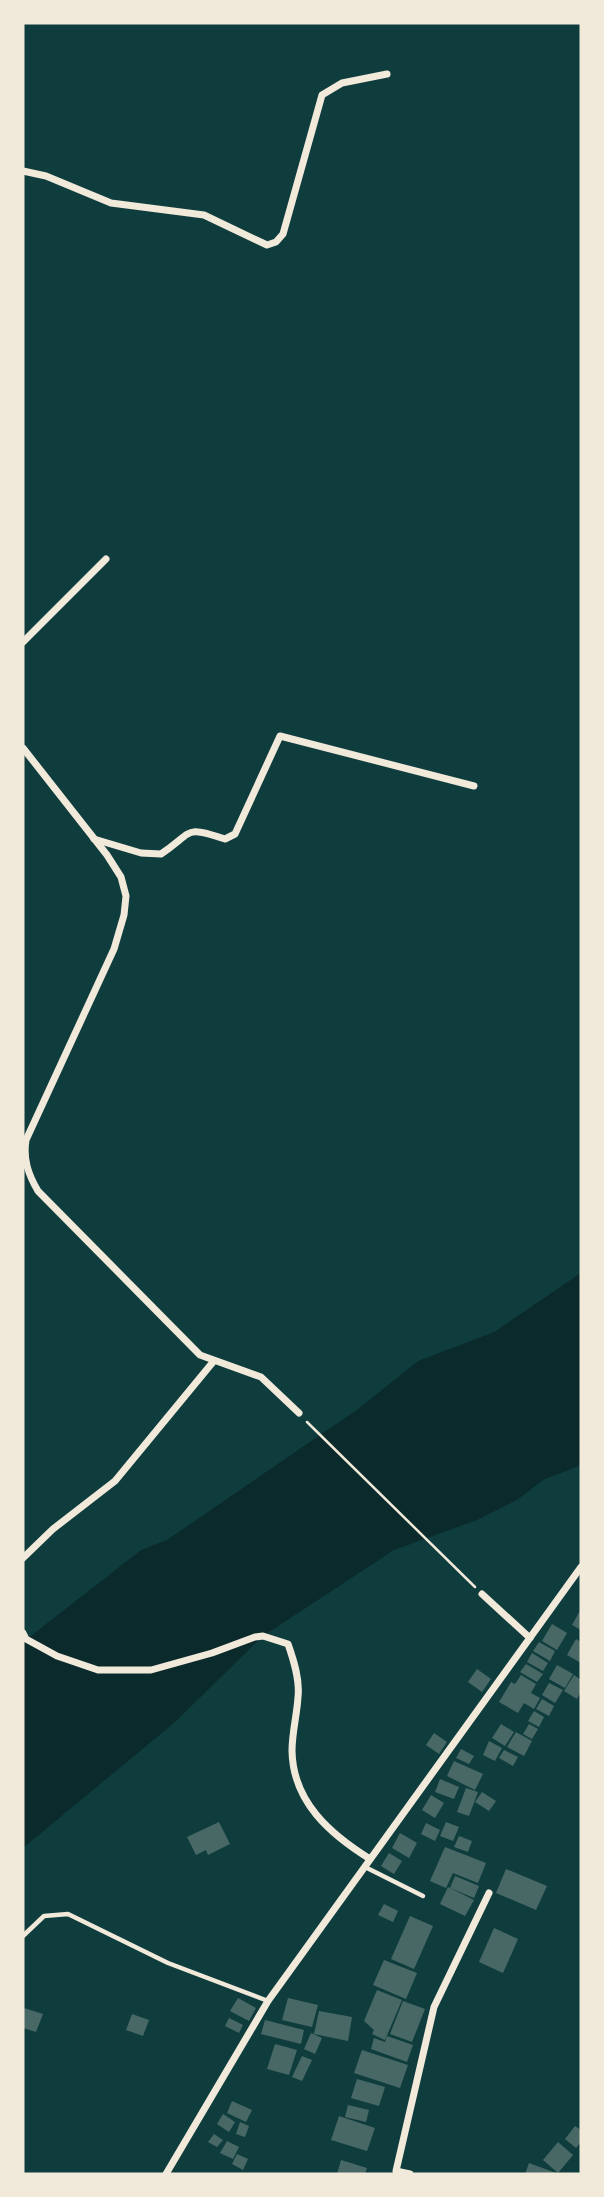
<svg xmlns="http://www.w3.org/2000/svg" width="604" height="2197" font-family="'Source Sans 3',sans-serif">
  <style>
    .water { fill: #0a2a2b }
    .building { fill: #486865 }
    .lines { fill: none; stroke-linecap: round; stroke-linejoin: round }
    .path { stroke: #f1e9da; stroke-width: 2.5 }
    .service { stroke: #f1e9da; stroke-width: 4.5 }
    .minor { stroke: #f1e9da; stroke-width: 7 }
  </style>
  <rect width="100%" height="100%" fill="#0f3d3e"/>
  <!-- water -->
  <path class="water" d="M 581,1273 L 581,1465 L 543,1480 L 517,1500 L 477,1520 L 394,1550 L 263,1636 L 174,1723 L 23,1848 L 23,1642 L 141,1550 L 167,1540 L 358,1409 L 418,1361 L 494,1332 Z"/>
  <!-- building -->
  <g class="building">
    <path d="M 581,1609 L 581,1630 L 572,1625 Z"/>
    <path d="M 552,1624 L 567,1633 L 557,1650 L 542,1641 Z"/>
    <path d="M 576,1639 L 581,1642 L 581,1663 L 567,1655 Z"/>
    <path d="M 539,1642 L 555,1651 L 550,1661 L 533,1651 Z"/>
    <path d="M 532,1653 L 548,1663 L 543,1671 L 527,1662 Z"/>
    <path d="M 526,1664 L 543,1674 L 537,1682 L 520,1672 Z"/>
    <path d="M 557,1665 L 573,1674 L 565,1688 L 549,1679 Z"/>
    <path d="M 477,1669 L 491,1679 L 482,1692 L 468,1682 Z"/>
    <path d="M 521,1675 L 536,1684 L 531,1693 L 540,1698 L 534,1709 L 524,1703 L 518,1713 L 499,1702 L 511,1682 L 515,1684 Z"/>
    <path d="M 574,1675 L 581,1680 L 581,1691 L 577,1699 L 564,1691 Z"/>
    <path d="M 549,1683 L 563,1690 L 555,1703 L 542,1695 Z"/>
    <path d="M 542,1699 L 554,1706 L 549,1716 L 536,1709 Z"/>
    <path d="M 534,1711 L 544,1717 L 539,1727 L 528,1721 Z"/>
    <path d="M 501,1724 L 514,1732 L 505,1746 L 492,1738 Z"/>
    <path d="M 529,1724 L 538,1729 L 532,1739 L 523,1734 Z"/>
    <path d="M 516,1732 L 532,1741 L 524,1756 L 507,1747 Z"/>
    <path d="M 434,1733 L 447,1742 L 439,1754 L 426,1745 Z"/>
    <path d="M 489,1741 L 502,1748 L 495,1761 L 483,1755 Z"/>
    <path d="M 461,1749 L 474,1756 L 469,1764 L 456,1758 Z"/>
    <path d="M 504,1750 L 518,1757 L 513,1766 L 499,1758 Z"/>
    <path d="M 454,1761 L 483,1774 L 475,1790 L 447,1776 Z"/>
    <path d="M 440,1779 L 459,1787 L 454,1799 L 435,1792 Z"/>
    <path d="M 466,1788 L 478,1792 L 469,1816 L 457,1812 Z"/>
    <path d="M 482,1792 L 496,1801 L 489,1811 L 475,1802 Z"/>
    <path d="M 431,1795 L 444,1803 L 435,1818 L 422,1810 Z"/>
    <path d="M 219,1822 L 230,1844 L 208,1855 L 206,1850 L 196,1855 L 187,1837 Z"/>
    <path d="M 446,1822 L 459,1827 L 453,1841 L 440,1836 Z"/>
    <path d="M 426,1823 L 440,1830 L 435,1841 L 421,1834 Z"/>
    <path d="M 400,1833 L 417,1843 L 409,1858 L 392,1848 Z"/>
    <path d="M 459,1836 L 472,1841 L 468,1852 L 454,1847 Z"/>
    <path d="M 445,1847 L 486,1863 L 478,1883 L 453,1873 L 446,1888 L 430,1881 Z"/>
    <path d="M 389,1853 L 402,1861 L 394,1874 L 381,1866 Z"/>
    <path d="M 506,1869 L 547,1886 L 536,1910 L 496,1893 Z"/>
    <path d="M 455,1876 L 479,1886 L 474,1898 L 450,1888 Z"/>
    <path d="M 448,1887 L 474,1900 L 465,1916 L 440,1904 Z"/>
    <path d="M 384,1904 L 398,1911 L 393,1922 L 378,1915 Z"/>
    <path d="M 410,1916 L 433,1926 L 414,1969 L 391,1959 Z"/>
    <path d="M 494,1928 L 518,1939 L 503,1973 L 479,1962 Z"/>
    <path d="M 384,1960 L 417,1973 L 406,1999 L 373,1985 Z"/>
    <path d="M 377,1990 L 402,2000 L 385,2040 L 372,2034 L 374,2030 L 364,2021 Z"/>
    <path d="M 238,1998 L 256,2008 L 249,2021 L 230,2011 Z"/>
    <path d="M 288,1998 L 318,2005 L 312,2027 L 282,2020 Z"/>
    <path d="M 403,2001 L 425,2009 L 412,2042 L 390,2034 Z"/>
    <path d="M 24,2008 L 43,2014 L 36,2032 L 23,2028 Z"/>
    <path d="M 319,2011 L 352,2017 L 348,2041 L 314,2034 Z"/>
    <path d="M 132,2014 L 149,2020 L 143,2036 L 126,2030 Z"/>
    <path d="M 229,2018 L 243,2025 L 239,2033 L 225,2026 Z"/>
    <path d="M 265,2020 L 304,2030 L 301,2044 L 261,2034 Z"/>
    <path d="M 311,2033 L 322,2038 L 315,2054 L 304,2049 Z"/>
    <path d="M 387,2036 L 413,2045 L 407,2062 L 371,2049 L 374,2038 L 385,2042 Z"/>
    <path d="M 275,2044 L 297,2050 L 289,2075 L 267,2069 Z"/>
    <path d="M 362,2050 L 408,2065 L 400,2088 L 354,2073 Z"/>
    <path d="M 302,2056 L 312,2060 L 302,2081 L 292,2077 Z"/>
    <path d="M 357,2079 L 385,2087 L 379,2106 L 351,2098 Z"/>
    <path d="M 232,2101 L 252,2110 L 246,2122 L 227,2113 Z"/>
    <path d="M 348,2105 L 369,2110 L 366,2122 L 345,2117 Z"/>
    <path d="M 223,2114 L 235,2122 L 229,2132 L 217,2124 Z"/>
    <path d="M 339,2116 L 375,2128 L 367,2151 L 331,2140 Z"/>
    <path d="M 240,2122 L 249,2126 L 245,2137 L 236,2134 Z"/>
    <path d="M 575,2126 L 581,2130 L 581,2142 L 576,2148 L 565,2139 Z"/>
    <path d="M 214,2134 L 223,2140 L 217,2147 L 208,2142 Z"/>
    <path d="M 227,2141 L 239,2147 L 233,2159 L 220,2153 Z"/>
    <path d="M 558,2142 L 573,2155 L 558,2173 L 543,2160 Z"/>
    <path d="M 237,2154 L 248,2159 L 243,2170 L 232,2164 Z"/>
    <path d="M 341,2160 L 367,2168 L 365,2174 L 337,2174 Z"/>
    <path d="M 529,2163 L 559,2174 L 525,2174 Z"/>
  </g>
  <g class="lines">
    <!-- path -->
    <path class="path" d="M 307,1422 L 475,1587"/>
    <!-- service -->
    <g class="service">
      <path d="M 365,1867 L 423,1896"/>
      <path d="M 23,1936 L 44,1916 L 68,1914 L 168,1963 L 268,2001"/>
    </g>
    <!-- minor -->
    <g class="minor">
      <path d="M 23,171 L 46,176 L 111,203 L 204,215 L 267,245 L 276,242 L 283,234 L 322,95 L 342,83 L 387,74"/>
      <path d="M 23,642 L 106,559"/>
      <path d="M 23,748 L 107,855 L 121,877 L 126,896 L 124,915 L 114,949 L 26,1140 C 23,1159 28,1174 38,1191 L 200,1355 L 261,1377 L 299,1413"/>
      <path d="M 94,839 L 141,853 L 161,854 C 194,832 183,825 225,839 L 235,834 L 280,736 L 474,786"/>
      <path d="M 23,1558 L 53,1529 L 115,1481 L 213,1362"/>
      <path d="M 482,1594 L 530,1638"/>
      <path d="M 23,1633 L 26,1639 L 57,1656 L 98,1670 L 151,1670 L 212,1653 L 255,1637 L 263,1636 L 288,1644 C 294,1661 300,1680 298,1697 C 297,1715 292,1732 292,1751 C 293,1802 330,1834 370,1859"/>
      <path d="M 166,2174 L 268,2001 L 581,1567"/>
      <path d="M 410,2174 L 396,2171 L 434,2007 L 489,1893"/>
    </g>
  </g>
  <!-- border -->
  <rect width="604" height="2197" fill="none" stroke="#f1e9da" stroke-width="49"/>
</svg>
